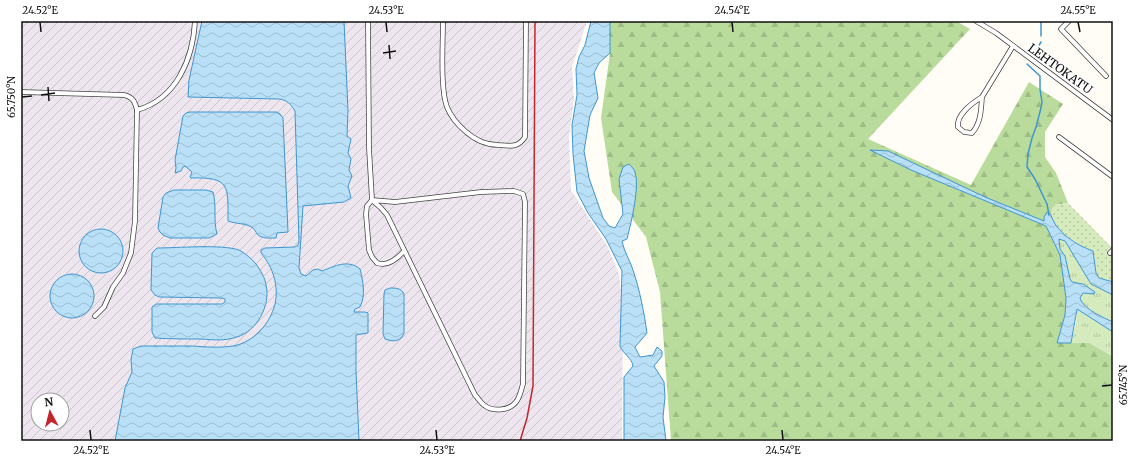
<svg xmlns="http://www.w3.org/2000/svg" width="1134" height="462" font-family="Merriweather,serif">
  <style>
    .industrial { fill: url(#industrial-furrows); fill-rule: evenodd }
    .grass { fill: url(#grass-tufts) }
    .forest { fill: url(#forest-firs) }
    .park { fill: url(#park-dots) }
    .water { fill: url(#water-waves); stroke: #3f96cf }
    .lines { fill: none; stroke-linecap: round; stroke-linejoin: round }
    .stream { stroke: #3f96cf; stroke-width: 1.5 }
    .street-casing { stroke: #444; stroke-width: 5.5 }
    .street { stroke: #fff; stroke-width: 4 }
    .rail { stroke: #c4262e; stroke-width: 1.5 }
    .ticks { fill: none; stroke: #111; stroke-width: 1.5 }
    .labels { text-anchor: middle; stroke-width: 4; stroke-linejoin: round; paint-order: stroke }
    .street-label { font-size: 12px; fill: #111; stroke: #fff }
    .neatline { fill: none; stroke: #111; stroke-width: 1.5 }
    .ticks-label { font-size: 10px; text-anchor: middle; fill: #111 }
  </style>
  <defs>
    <pattern id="industrial-furrows" width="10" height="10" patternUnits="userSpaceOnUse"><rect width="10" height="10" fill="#eee6ef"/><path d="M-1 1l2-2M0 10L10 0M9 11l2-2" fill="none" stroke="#cbc4cc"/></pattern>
    <pattern id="grass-tufts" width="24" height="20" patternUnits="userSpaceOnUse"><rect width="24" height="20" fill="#d5ebbd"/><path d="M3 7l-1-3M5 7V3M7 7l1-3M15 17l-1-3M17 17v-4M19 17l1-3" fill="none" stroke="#b6c8a1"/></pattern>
    <pattern id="forest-firs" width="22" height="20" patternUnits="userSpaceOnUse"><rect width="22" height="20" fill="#b9dc9c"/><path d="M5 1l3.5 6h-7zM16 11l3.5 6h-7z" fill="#9ebc85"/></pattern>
    <pattern id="park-dots" width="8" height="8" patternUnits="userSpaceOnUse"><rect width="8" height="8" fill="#d5ebbd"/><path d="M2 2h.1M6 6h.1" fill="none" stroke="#b6c8a1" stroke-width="1.8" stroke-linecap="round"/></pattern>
    <pattern id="water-waves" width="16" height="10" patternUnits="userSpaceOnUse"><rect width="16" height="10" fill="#b9e0f7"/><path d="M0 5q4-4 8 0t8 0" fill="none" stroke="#9ebfd3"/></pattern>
  </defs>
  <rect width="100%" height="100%" fill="#fffdf5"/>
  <!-- industrial -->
  <path class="industrial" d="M 21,21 L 587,21 L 572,67 L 574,98 L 569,137 L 571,190 L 608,247 L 619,274 L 623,311 L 622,441 L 21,441 ZM 38,400 L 62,400 L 62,424 L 38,424 Z"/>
  <!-- grass -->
  <g class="grass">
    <path d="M 1059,239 L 1065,241 L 1091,284 L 1113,295 L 1113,322 C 1104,318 1083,309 1080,298 L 1083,293 L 1093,294 L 1083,284 L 1072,282 L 1070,279 L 1065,256 L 1060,249 Z"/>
    <path d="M 1077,309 L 1113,332 L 1113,357 L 1071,343 L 1076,323 Z"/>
  </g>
  <!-- forest -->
  <path class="forest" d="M 610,21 L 956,21 L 970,29 L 868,139 L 971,185 L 1029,82 L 1063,104 L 1045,132 L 1045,157 L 1056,173 L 1068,203 L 1054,205 L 1046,226 L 1060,255 L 1066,298 L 1065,315 L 1057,343 L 1089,343 L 1113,357 L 1113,441 L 671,441 L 660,292 L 646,237 L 612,192 L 601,118 L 610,53 Z"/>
  <!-- park -->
  <path class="park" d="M 1068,203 L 1113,249 L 1113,282 L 1099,278 L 1096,273 L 1093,251 C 1081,247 1050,228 1051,214 C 1051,211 1053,208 1054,205 Z"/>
  <!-- water -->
  <g class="water">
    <path d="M 202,21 L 344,21 L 348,111 L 347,136 L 351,139 L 348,153 L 351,159 L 349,170 L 352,176 L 348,186 L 351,198 L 344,202 L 303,206 L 299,268 L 301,274 L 306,276 L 313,270 L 318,269 L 322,271 C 335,266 348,259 360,269 C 363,281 366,295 360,307 L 355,309 L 354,312 L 365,312 L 368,313 L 368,333 L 356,335 L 356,371 L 359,441 L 115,441 L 125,388 L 132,372 L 131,360 L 133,349 L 141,346 C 158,346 176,346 193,346 C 206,347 220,348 233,346 C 254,342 270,324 275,304 C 279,286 273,267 261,253 L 261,250 L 265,248 L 295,247 L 298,245 L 299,242 L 295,111 C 291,104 287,100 279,99 L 188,97 L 189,80 Z"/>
    <path d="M 591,21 L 610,21 L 610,53 L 599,63 L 594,73 L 598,98 L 590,115 L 584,151 L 589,178 L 603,218 L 609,226 L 615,228 L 623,214 L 619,179 L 623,167 L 629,164 C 631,166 634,169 635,172 C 640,187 631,223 627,239 L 622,241 C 624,252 630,260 633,270 C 640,291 644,312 647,333 L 635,347 L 640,357 L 653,355 L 657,347 L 662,351 L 662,356 L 654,366 L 664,382 L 665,397 L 663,417 L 666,441 L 624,441 L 624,377 L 633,366 C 632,358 623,354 620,346 L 622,271 L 606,239 L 588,213 L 577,192 L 573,154 L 572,125 L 577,95 L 576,69 L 579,57 L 585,45 Z"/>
    <path d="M 190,112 L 277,112 L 280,114 L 283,118 L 288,232 L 277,233 L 276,238 C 269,238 262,239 257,234 C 256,232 255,230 253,228 C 246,223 236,224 228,221 C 228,185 230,177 191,178 L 190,177 L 192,172 L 185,166 L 183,167 L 181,171 L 175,173 L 176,168 L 175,160 L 183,116 L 186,113 Z"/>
    <path d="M 870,150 L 888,151 L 985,197 L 1044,221 L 1044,217 L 1047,212 L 1051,215 C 1056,232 1076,245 1093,251 L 1096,273 L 1099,278 L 1113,282 L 1113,295 L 1091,284 L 1065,241 L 1059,239 L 1060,249 L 1065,256 L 1070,279 L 1072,282 L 1083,284 L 1095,292 L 1094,294 L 1083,293 L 1080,298 C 1083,309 1104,318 1113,322 L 1113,332 L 1077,309 L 1071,343 L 1057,343 L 1065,315 L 1066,298 L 1060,255 L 1046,226 L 911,170 Z"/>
    <path d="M 174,190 L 206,190 L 213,192 C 217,206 213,220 217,234 L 209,238 L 170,238 L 163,235 L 160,232 L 158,228 L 163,197 L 166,193 Z"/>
    <circle cx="101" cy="251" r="22"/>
    <path d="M 157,248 C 178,248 221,244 239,250 C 245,253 252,259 256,264 C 260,270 265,277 266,285 C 271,305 257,331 237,337 C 226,341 213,340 201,339 C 186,339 170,339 155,338 L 152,332 L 152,307 L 156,304 L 222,304 L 225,302 L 225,299 L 221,298 L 159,297 L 155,295 L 151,290 L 152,253 Z"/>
    <circle cx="72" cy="296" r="22"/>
    <path d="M 390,288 C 396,288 401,288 404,294 L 404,333 C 401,342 393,342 385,339 L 383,334 L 384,294 L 385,290 Z"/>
  </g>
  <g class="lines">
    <!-- stream -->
    <g class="stream">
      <path d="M 1041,21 L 1041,36"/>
      <path d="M 1034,54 L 1041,42"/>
      <path d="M 1027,64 L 1040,76 L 1040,89 L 1042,102 L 1041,108 L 1036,127 L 1032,138 L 1028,154 L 1027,167 L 1035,179 L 1047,204 L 1049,215"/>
    </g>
    <!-- street casing -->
    <g class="street-casing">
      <g id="street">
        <path d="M 368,21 L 369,148 L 372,200 L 381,208 L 387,215 L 475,395 C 478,398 481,403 484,405 C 492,412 509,411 516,402 C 520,397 521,390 523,384 L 525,202 L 523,194 L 514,191 L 481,192 L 395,202 L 372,200 L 367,206 L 366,214 L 369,250 L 372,257 L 377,263 C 388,267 397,259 404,251"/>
        <path d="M 443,21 C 443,42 440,89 447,107 C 451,117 457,124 465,131 C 475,140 485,145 498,145 C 510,146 518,148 525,137 L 526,21"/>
        <path d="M 976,21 L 996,33 L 1113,120"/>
        <path d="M 1069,21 L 1061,29 L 1106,76"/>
        <path d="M 21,92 L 124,95 C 133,97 135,102 137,110 C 177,99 193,58 195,21"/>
        <path d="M 982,97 C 981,110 981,123 972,133 L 964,132 L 958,127 C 956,115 972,103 982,97 L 1013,46"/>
        <path d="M 1059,137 L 1113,177"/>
        <path d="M 1110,253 L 1113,250"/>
        <path d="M 95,316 L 104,307 L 113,287 L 123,273 L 131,253 L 135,221 L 137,110"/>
      </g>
    </g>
    <!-- street -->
    <use href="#street" class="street"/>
    <!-- rail -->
    <path class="rail" d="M 520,441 L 527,418 L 533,386 L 535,21"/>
  </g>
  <!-- ticks -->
  <path class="ticks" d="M 40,22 L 41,32M 386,22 L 387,32M 732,22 L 733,32M 1078,22 L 1080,32M 389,45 L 390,59M 383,53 L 396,51M 48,87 L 49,101M 41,95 L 55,93M 22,97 L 32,96M 1102,386 L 1112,385M 90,430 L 91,440M 436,430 L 437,440M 782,430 L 783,440"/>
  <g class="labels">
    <!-- street labels -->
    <g class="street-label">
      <text transform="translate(1060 69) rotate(36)" y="4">LEHTOKATU</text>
    </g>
  </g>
  <!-- border -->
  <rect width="1134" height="462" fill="none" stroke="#ffffff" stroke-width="44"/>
  <!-- north arrow -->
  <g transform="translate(50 412) rotate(353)"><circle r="19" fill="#ffffff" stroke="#a0a0a0"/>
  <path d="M0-3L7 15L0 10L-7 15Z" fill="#c4262e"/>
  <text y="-6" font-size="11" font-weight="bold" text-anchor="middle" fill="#111111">N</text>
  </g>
  <rect x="22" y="22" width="1090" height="418" class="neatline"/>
  <g class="ticks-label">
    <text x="40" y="14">24.52°E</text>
    <text x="386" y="14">24.53°E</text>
    <text x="732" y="14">24.54°E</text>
    <text x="1078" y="14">24.55°E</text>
    <text transform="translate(11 97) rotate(-90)" y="4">65.750°N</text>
    <text transform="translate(1123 385) rotate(-90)" y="4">65.745°N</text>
    <text x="91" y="454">24.52°E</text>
    <text x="437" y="454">24.53°E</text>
    <text x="783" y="454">24.54°E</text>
  </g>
</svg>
